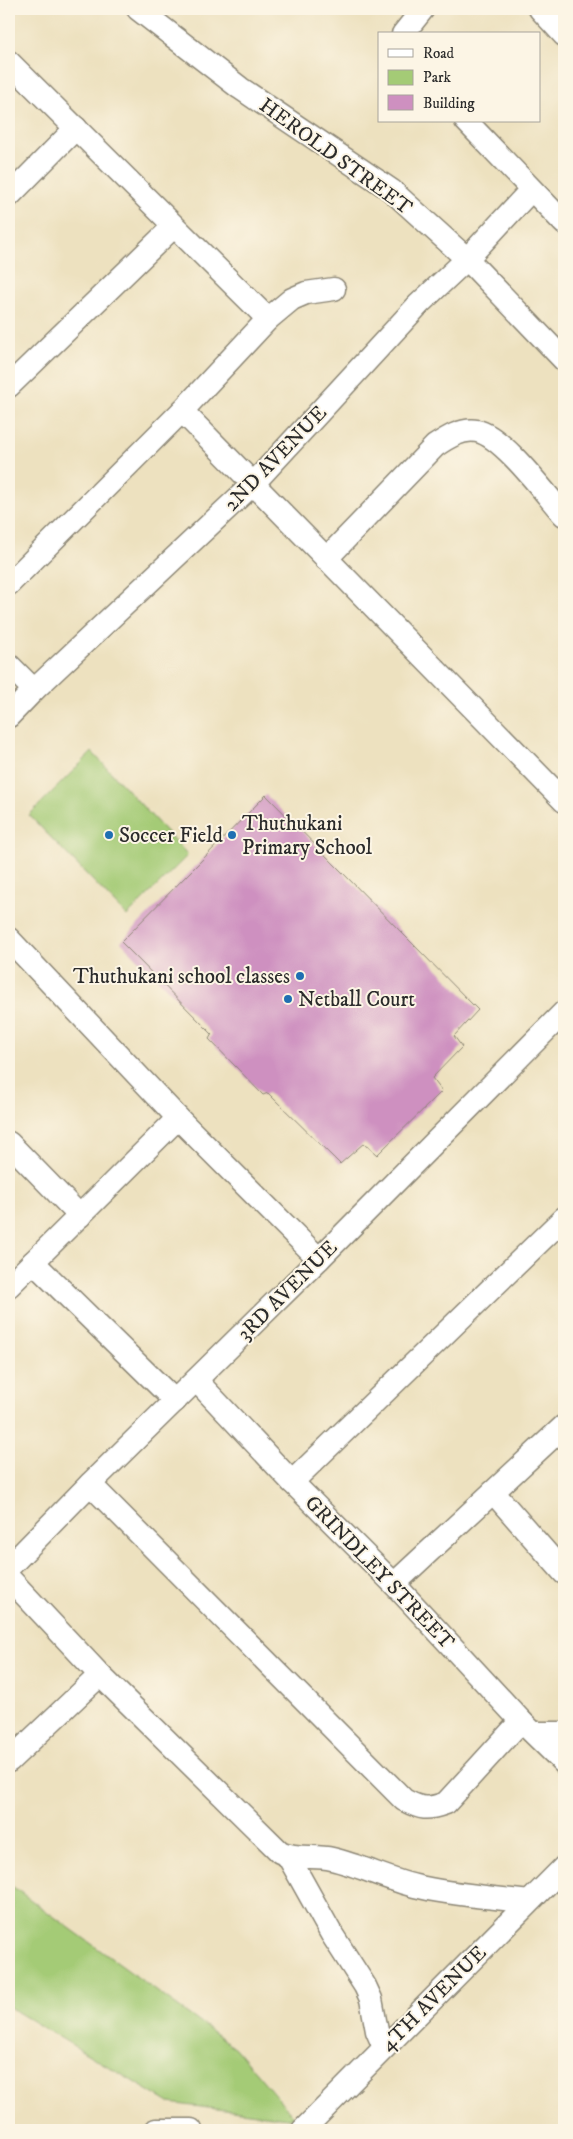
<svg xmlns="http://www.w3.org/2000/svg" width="573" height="2139" font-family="'IM FELL DW Pica',serif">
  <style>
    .green { fill: #a4cb76; stroke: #687b50 }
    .building { fill: #ce90c0 }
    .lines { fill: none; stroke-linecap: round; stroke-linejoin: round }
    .minor-casing { stroke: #8c8675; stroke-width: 25 }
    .minor { stroke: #fff; stroke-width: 22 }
    .poi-dot { fill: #1f6fb2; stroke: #fcf5e5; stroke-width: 2 }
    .labels { text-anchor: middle; stroke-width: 4; stroke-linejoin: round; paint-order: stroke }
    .street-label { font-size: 21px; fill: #2b2b2b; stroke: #fcf5e5 }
    .poi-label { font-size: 21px; fill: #2b2b2b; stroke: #fcf5e5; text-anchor: start }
  </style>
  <rect width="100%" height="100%" fill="#fcf5e5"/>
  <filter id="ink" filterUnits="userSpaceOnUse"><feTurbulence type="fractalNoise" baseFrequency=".02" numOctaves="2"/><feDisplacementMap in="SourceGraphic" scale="10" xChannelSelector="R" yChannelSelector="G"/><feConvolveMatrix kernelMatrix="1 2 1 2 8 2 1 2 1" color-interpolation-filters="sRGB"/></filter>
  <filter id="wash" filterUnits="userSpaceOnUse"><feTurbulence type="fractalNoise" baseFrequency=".0096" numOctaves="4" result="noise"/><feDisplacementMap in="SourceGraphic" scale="20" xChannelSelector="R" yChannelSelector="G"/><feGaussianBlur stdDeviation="1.12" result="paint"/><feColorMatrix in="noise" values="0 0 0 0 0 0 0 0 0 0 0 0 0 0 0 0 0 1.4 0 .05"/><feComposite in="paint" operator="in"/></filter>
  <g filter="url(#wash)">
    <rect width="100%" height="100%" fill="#ede1bf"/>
    <!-- green -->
    <g class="green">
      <path d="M 92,752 L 188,855 L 127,916 L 29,815 Z"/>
      <path d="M 9,1884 L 235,2048 L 296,2119 L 169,2103 L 9,2007 Z"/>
    </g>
    <g id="blocks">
      <!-- building -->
      <path class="building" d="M 266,795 L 478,1010 L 454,1036 L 462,1047 L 432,1078 L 442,1091 L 377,1155 L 364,1143 L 340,1164 L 268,1093 L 263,1095 L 209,1039 L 212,1034 L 121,942 Z"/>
    </g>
  </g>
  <g filter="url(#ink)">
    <use href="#blocks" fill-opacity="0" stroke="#8c8675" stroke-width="1"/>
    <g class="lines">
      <!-- minor casing -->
      <g class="minor-casing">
        <g id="minor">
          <path d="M 138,9 L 240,88 L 391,190 L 467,259 L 564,360"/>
          <path d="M 540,9 L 564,35"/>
          <path d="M 403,34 L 423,9"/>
          <path d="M 9,62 L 268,319"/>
          <path d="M 466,121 L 564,223"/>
          <path d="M 9,196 L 76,128"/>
          <path d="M 9,386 L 173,227"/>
          <path d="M 182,411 L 564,801"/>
          <path d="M 326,559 L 435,446 C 447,438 462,428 477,431 C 503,436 546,495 564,515"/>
          <path d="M 9,584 L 182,411 L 268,319 L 292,299 L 306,293 L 334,289"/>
          <path d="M 9,665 L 34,690"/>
          <path d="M 9,716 L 34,690 L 253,484 L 419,304 L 467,259 L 531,190"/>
          <path d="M 9,939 L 178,1118 L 319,1259"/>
          <path d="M 9,1143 L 80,1216"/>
          <path d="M 33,1262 L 175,1401"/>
          <path d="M 9,1286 L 178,1118"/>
          <path d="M 196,1380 L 292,1482 L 394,1584 L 521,1721 L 564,1763"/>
          <path d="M 292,1482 L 564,1218"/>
          <path d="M 90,1484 L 404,1800 C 421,1809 427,1810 446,1803 L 521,1721"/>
          <path d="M 493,1492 L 564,1573"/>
          <path d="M 9,1567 L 90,1484 L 319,1259 L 564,1012"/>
          <path d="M 9,1578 L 100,1675 L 280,1852 C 296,1860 315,1855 332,1859 C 361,1866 387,1879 415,1886 C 452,1895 491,1897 528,1902"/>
          <path d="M 394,1584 L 564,1426"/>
          <path d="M 534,1733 L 564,1733"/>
          <path d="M 9,1761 L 100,1675"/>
          <path d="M 288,1856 L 331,1933 L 365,1986 L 371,1999 L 377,2031 L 384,2047"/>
          <path d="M 156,2130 L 191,2130"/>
          <path d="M 303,2130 L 564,1867"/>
        </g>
      </g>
      <!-- minor -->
      <use href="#minor" class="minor"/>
    </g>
  </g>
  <!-- markers -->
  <g class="poi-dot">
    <circle cx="109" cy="835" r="5"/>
    <circle cx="232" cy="835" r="5"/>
    <circle cx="300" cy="976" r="5"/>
    <circle cx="288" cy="999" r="5"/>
  </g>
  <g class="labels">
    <!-- street labels -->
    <g class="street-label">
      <text transform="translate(336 156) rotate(36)" y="7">HEROLD STREET</text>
      <text transform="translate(275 458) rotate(-46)" y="7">2ND AVENUE</text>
      <text transform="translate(287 1290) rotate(-45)" y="7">3RD AVENUE</text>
      <text transform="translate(380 1572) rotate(46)" y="7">GRINDLEY STREET</text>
      <text transform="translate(433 1998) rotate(-45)" y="7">4TH AVENUE</text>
    </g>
    <!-- poi labels -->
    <g class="poi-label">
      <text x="242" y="830">Thuthukani<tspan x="242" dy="24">Primary School</tspan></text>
      <text x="119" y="842">Soccer Field</text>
      <text x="290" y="983" text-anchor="end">Thuthukani school classes</text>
      <text x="298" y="1006">Netball Court</text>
    </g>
  </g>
  <!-- margin -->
  <rect width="573" height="2139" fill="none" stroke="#fcf5e5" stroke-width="30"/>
  <!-- legend -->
  <rect x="378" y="32" width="162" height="90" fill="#fcf5e5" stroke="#a8a49b"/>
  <rect x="388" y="49" width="25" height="8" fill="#ffffff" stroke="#a8a49b"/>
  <text x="423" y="58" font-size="15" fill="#2b2b2b">Road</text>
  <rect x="388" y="70" width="25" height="15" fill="#a4cb76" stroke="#a8a49b"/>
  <text x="423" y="82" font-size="15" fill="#2b2b2b">Park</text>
  <rect x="388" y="95" width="25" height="15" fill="#ce90c0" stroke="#a8a49b"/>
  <text x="423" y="108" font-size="15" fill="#2b2b2b">Building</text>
</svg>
